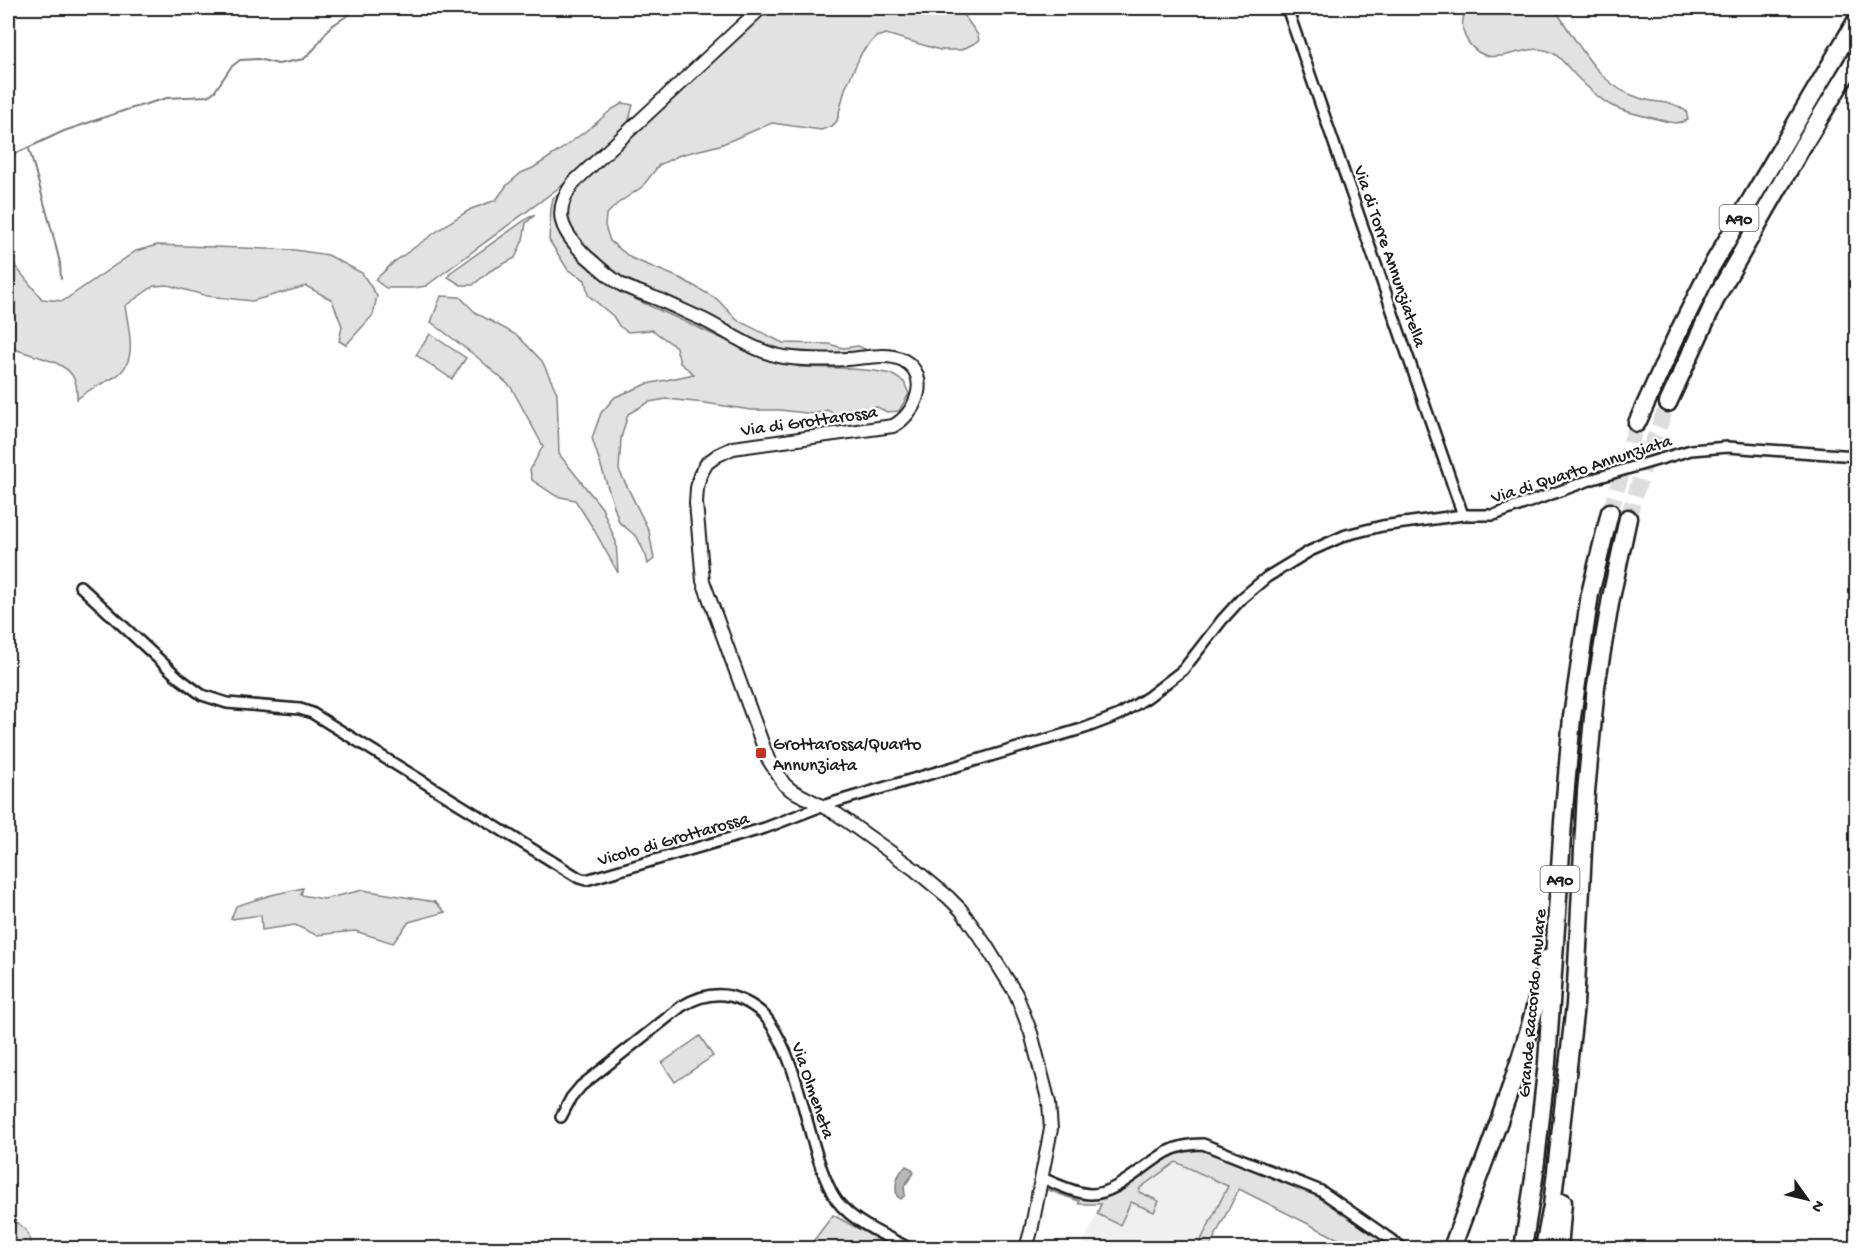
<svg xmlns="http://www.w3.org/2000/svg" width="1864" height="1256" font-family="'Gochi Hand',sans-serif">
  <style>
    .built { fill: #f0f0f0 }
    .green { fill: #e2e2e2; stroke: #7f7f7f; stroke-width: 1.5 }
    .water { fill: #b8b8b8; stroke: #7a7a7a; stroke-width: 1.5 }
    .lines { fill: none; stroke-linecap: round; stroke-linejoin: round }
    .stream { stroke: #7a7a7a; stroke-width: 2 }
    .motorway-tunnel { stroke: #ddd; stroke-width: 16; stroke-dasharray: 16 8; stroke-linecap: butt }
    .minor-casing { stroke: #1c1c1c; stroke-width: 14 }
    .tertiary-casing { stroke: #1c1c1c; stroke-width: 16 }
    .motorway-casing { stroke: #1c1c1c; stroke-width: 21 }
    .minor { stroke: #fff; stroke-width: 9 }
    .tertiary { stroke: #fff; stroke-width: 12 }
    .motorway { stroke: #fff; stroke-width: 16 }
    .poi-dot { fill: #c8321e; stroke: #fff; stroke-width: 2 }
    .labels { text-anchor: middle; stroke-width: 4.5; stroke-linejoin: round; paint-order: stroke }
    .shield { fill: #fff; stroke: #606060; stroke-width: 1.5 }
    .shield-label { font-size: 16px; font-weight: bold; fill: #1c1c1c }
    .street-label { font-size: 18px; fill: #1c1c1c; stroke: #fff }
    .poi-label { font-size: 18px; fill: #1c1c1c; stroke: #fff; text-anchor: start }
  </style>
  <rect width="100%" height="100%" fill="#fff"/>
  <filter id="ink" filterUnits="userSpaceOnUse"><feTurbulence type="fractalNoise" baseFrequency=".0167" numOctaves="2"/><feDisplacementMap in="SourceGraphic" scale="12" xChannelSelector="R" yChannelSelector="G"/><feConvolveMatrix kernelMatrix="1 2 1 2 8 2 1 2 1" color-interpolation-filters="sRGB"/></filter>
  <g filter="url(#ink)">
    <!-- built -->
    <path class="built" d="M 1176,1161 L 1228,1186 L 1197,1248 L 1081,1248 L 1097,1214 L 1120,1225 L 1140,1188 Z"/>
    <!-- green -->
    <g class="green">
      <path d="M 769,8 L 959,8 L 978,35 L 979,41 L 961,50 L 940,50 L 886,34 L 876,37 L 862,52 L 845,89 L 837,121 L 832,126 L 821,130 L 772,123 L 720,145 L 680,155 L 659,165 L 642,187 L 617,204 L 606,215 L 605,226 L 610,241 L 631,258 L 682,279 L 717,299 L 737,320 L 783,343 L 829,344 L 843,348 L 858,346 L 865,349 L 863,352 L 831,357 L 788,356 L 758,346 L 599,268 L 571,231 L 565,210 L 569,198 L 580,184 Z"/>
      <path d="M 1467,8 L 1554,8 C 1574,36 1596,81 1629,94 C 1635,96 1641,99 1647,100 C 1664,104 1671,100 1686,111 L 1688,120 C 1675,126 1667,121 1653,118 C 1611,109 1606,106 1575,75 C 1569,69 1561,57 1553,53 C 1524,38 1492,76 1468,42 C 1461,31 1461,19 1467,8 Z"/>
      <path d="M 623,103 L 633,105 L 628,124 L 614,140 L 568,181 L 426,286 L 414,288 L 386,288 L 375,280 L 394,262 L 450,222 L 471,209 L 496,200 L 507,185 L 521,173 L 533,168 L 559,151 L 595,124 L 611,110 Z"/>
      <path d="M 557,195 L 560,199 L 577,254 L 594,271 L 637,300 L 765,358 L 800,367 L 841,368 L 875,371 L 891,374 L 904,382 L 909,394 L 899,411 L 887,412 L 877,407 L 835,414 L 827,410 L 814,414 L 780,410 L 751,410 L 705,403 L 666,399 L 649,402 L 628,414 L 621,438 L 619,470 L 649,531 L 654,559 L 648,564 L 646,556 L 637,537 L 619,522 L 592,438 L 601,413 L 615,397 L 647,384 L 694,374 L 680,363 L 676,347 L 652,330 L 628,332 L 619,326 L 613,316 L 588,295 L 585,280 L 568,270 L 549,240 L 551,209 L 553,198 Z"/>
      <path d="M 535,215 L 526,223 L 523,240 L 515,258 L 490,271 L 473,285 L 461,285 L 448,277 L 451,272 L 528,218 Z"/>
      <path d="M 157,245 L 295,250 L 328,255 L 362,273 L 377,296 L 373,315 L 346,345 L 339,341 L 342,326 L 332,300 L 306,286 L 252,301 L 207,296 L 168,285 L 154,286 L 125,306 C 129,332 140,365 111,379 C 97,386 89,389 77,399 C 77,391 77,382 72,375 C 60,358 26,356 8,346 L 8,257 L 42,299 L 63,301 L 136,251 Z"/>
      <path d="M 441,296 L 460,297 L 476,313 L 518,336 L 542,361 L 557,393 L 559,454 L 602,508 L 616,542 L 618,573 L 593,528 L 575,500 L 556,496 L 532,480 L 530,470 L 543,446 L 511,387 L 477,357 L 431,322 Z"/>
      <path d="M 430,334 L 466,358 L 452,379 L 416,355 Z"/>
      <path d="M 303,888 L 301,895 L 324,899 L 363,890 L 435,902 L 445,912 L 409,922 L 393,943 L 355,931 L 316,935 L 295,925 L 262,930 L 261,915 L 231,919 L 236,906 L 271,895 Z"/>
      <path d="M 700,1036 L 713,1056 L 675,1082 L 662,1063 Z"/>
      <path d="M 1208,1147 L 1322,1194 L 1398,1248 L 1356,1248 L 1239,1189 L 1209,1248 L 1197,1248 L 1228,1186 L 1176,1162 L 1140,1188 L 1139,1192 L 1159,1201 L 1154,1212 L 1131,1202 L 1120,1225 L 1097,1214 L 1101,1204 L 1079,1204 L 1079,1201 L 1048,1190 L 1050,1186 L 1091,1198 L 1175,1151 Z"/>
      <path d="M 833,1215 L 894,1248 L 808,1248 Z"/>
      <path d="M 16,1222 L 26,1230 L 33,1248 L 8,1248 L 8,1230 Z"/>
    </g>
    <!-- water -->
    <path class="water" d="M 906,1166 L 912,1169 L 914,1173 L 904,1186 L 905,1195 L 901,1199 L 897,1196 C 894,1184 897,1174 906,1166 Z"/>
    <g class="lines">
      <!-- stream -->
      <g class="stream">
        <path d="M 29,149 L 52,231 L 60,263 L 61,279"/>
        <path d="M 8,157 L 64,131 L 126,110 L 167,98 L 208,96 L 215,91 L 231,67 L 240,60 L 258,59 L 278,64 L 304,59 L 315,48 L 330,27 L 359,8"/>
      </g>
      <!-- motorway-tunnel -->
      <g class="motorway-tunnel">
        <path d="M 1610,512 L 1637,423"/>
        <path d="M 1628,518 L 1647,457 L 1668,403"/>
      </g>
      <!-- minor casing -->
      <g class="minor-casing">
        <g id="minor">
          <path d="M 1287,8 L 1463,515"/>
          <path d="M 80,586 L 179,678 L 202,695 L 227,703 L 300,709 L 312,713 L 579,878 L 586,880 L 765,828 L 822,806 L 1085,728 L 1119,715 L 1148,697 L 1183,670 L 1222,620 L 1242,598 L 1267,577 L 1310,551 L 1346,535 L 1382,526 L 1463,515 L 1494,515 L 1593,479 L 1691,450 L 1728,447 L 1856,456"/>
          <path d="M 561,1117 L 571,1098 L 581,1086 L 682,1006 C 697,997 713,992 730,996 C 744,1000 759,1008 768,1020 C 803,1069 805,1140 832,1193 C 846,1220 883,1234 909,1248"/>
          <path d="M 1042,1178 C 1057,1184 1074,1193 1090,1194 C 1116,1195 1146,1163 1167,1152 C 1178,1146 1191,1144 1203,1144 L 1321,1191 L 1403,1248"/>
        </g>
      </g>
      <!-- tertiary casing -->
      <g class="tertiary-casing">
        <path id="tertiary" d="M 761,8 L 574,182 C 551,212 561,231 586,256 C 598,266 609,277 622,285 C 634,291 648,295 660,300 C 674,306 688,313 702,319 C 729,332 754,352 784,357 C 805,360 827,360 848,359 C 865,358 887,352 903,360 C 932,376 916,414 893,426 L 733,448 L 718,455 L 707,463 L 700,475 L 697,488 L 696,503 L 703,581 L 768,759 L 784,784 L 791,790 L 837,814 L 914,869 L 948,897 L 961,910 L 985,944 L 1016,994 L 1031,1033 L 1049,1103 L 1051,1129 L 1031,1231 L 1026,1248"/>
      </g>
      <!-- motorway casing -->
      <g class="motorway-casing">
        <g id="motorway">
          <path d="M 1668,403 L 1718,294 L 1802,147 L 1856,58"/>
          <path d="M 1637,423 L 1676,337 L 1710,269 L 1856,21"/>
          <path d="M 1452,1248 C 1486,1155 1527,1057 1546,959"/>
          <path d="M 1523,1248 L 1534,1178 L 1547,1063 L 1563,822 L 1572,717 L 1590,594 L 1610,512"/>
          <path d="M 1544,1248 L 1552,1206 L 1575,1005 L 1586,792 L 1596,686 L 1611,598 L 1628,518"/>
          <path d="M 1559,1248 L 1563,1202"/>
        </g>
      </g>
      <!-- minor -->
      <use href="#minor" class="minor"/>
      <!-- tertiary -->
      <use href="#tertiary" class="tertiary"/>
      <!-- motorway -->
      <use href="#motorway" class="motorway"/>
    </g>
  </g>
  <!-- markers -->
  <rect class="poi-dot" x="755" y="747" width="12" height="12" rx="3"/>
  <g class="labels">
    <!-- shield labels -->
    <g class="shield">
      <rect x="1719.5" y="205" width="39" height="26" rx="4.5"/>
      <rect x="1540.5" y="866" width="39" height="26" rx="4.5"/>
    </g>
    <g class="shield-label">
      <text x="1739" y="224">A90</text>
      <text x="1560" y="885">A90</text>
    </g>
    <!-- street labels -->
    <g class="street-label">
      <text transform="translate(1391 256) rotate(71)" y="6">Via di Torre Annunziatella</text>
      <text transform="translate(809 420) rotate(-8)" y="6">Via di Grottarossa</text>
      <text transform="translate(1581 468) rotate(-18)" y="6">Via di Quarto Annunziata</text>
      <text transform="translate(673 838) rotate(-16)" y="6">Vicolo di Grottarossa</text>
      <text transform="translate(1531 1003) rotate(-85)" y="6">Grande Raccordo Anulare</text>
      <text transform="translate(814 1090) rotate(71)" y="6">Via Olmeneta</text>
    </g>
    <!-- poi labels -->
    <g class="poi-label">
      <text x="773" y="749">Grottarossa/Quarto<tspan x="773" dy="21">Annunziata</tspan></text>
    </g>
  </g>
  <!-- margin -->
  <rect width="1864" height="1256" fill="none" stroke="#fff" stroke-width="30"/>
  <rect x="15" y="15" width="1834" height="1226" fill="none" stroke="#1c1c1c" stroke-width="2" filter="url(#ink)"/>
  <!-- north arrow -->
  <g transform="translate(1807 1199) rotate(124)" stroke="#ffffff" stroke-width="4.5" paint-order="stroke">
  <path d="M0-4.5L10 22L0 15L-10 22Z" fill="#1c1c1c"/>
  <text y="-9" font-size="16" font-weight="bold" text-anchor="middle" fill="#1c1c1c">N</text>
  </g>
</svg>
